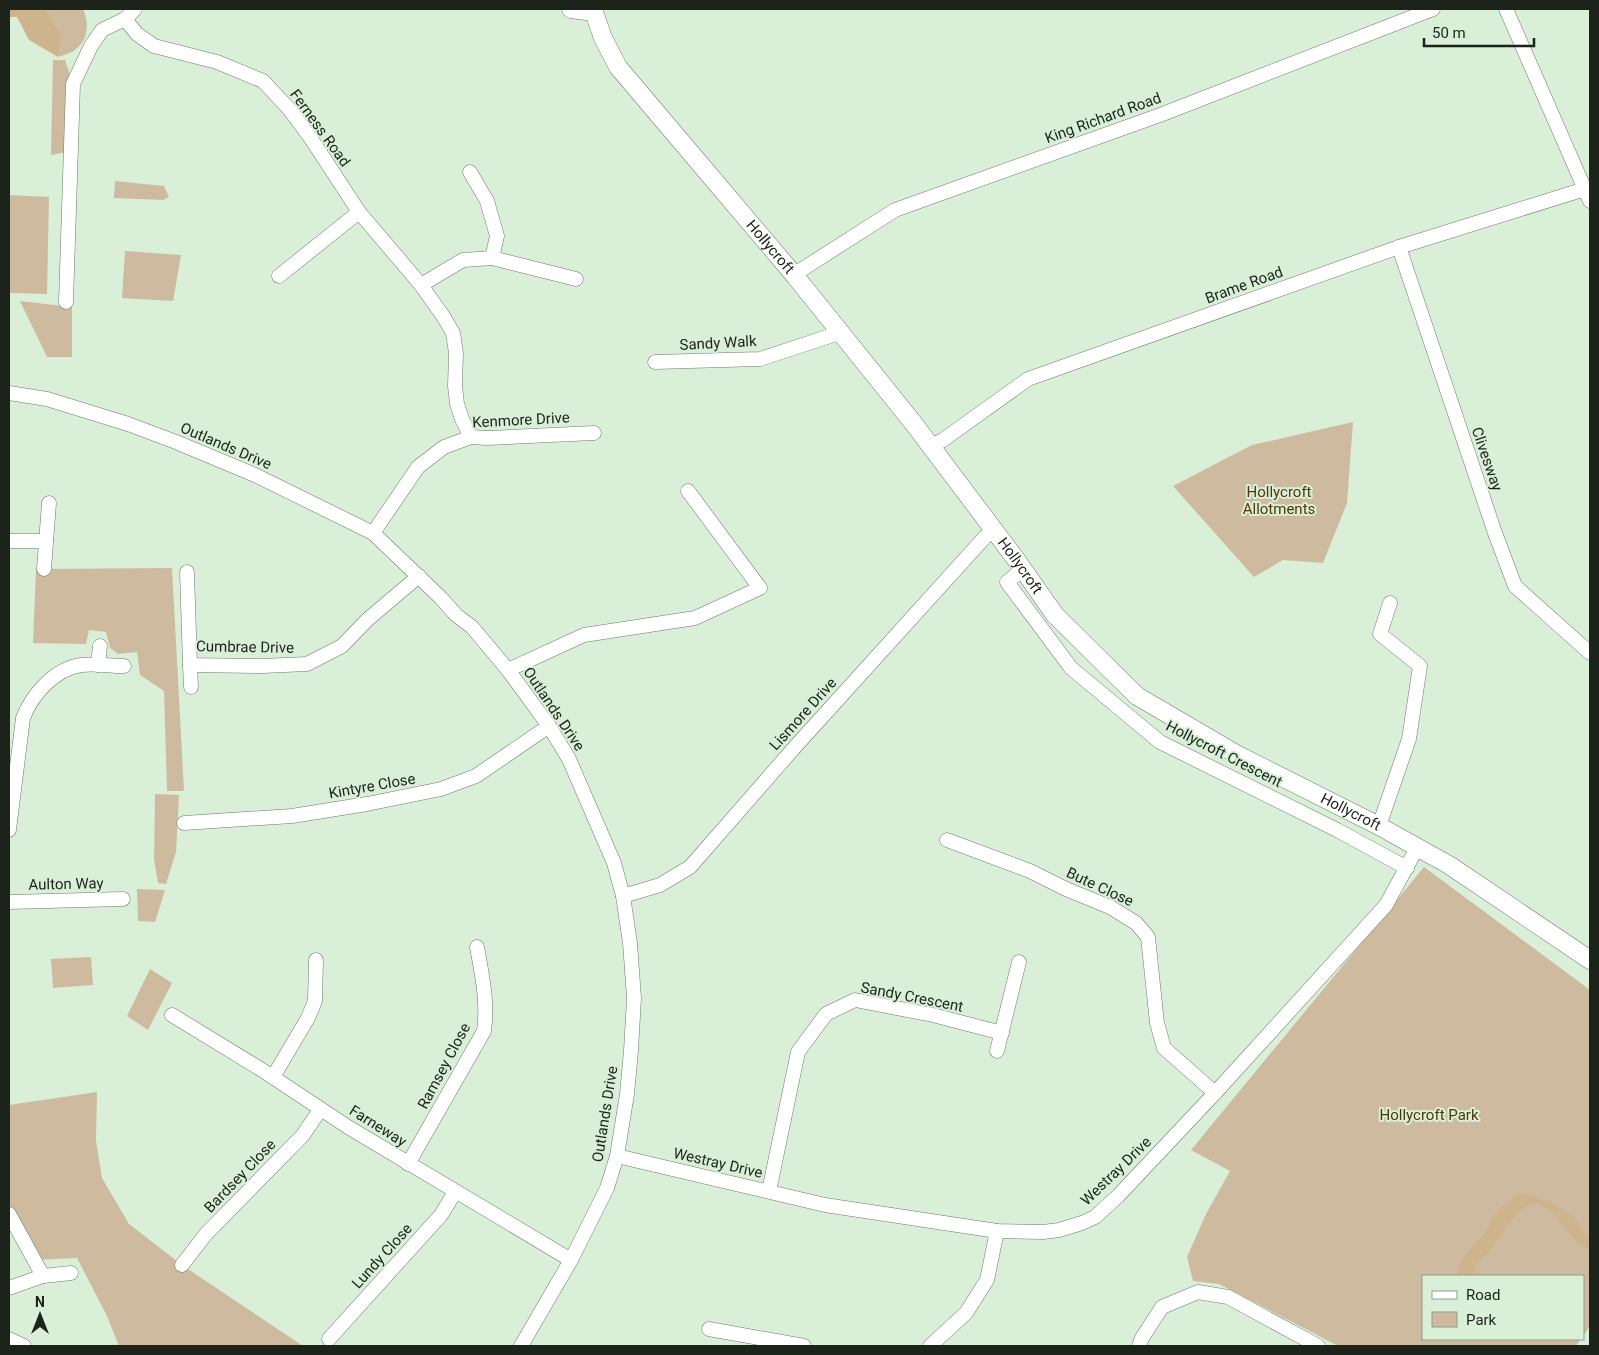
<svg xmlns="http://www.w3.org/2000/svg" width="1599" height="1355" font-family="Roboto,sans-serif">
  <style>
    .green { fill: #cebb9f }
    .forest { fill: #cdb48c }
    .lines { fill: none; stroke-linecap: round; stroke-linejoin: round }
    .minor-casing { stroke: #697d68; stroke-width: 15 }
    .tertiary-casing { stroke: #697d68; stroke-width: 19 }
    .minor { stroke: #fff; stroke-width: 14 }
    .tertiary { stroke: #fff; stroke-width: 18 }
    .labels { text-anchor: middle; stroke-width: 4; stroke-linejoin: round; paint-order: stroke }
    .street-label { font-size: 15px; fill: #1b231b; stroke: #d9efd8 }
    .park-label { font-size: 15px; fill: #513703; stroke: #d9efd8 }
  </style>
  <rect width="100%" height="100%" fill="#d9efd8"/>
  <!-- green -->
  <g class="green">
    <path d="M 45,9 L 83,9 C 89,22 89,39 76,49 C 72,53 63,55 58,57 L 62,37 Z"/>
    <path d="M 53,60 L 65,60 L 73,84 L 71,151 L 51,155 Z"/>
    <path d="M 115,181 L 164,186 L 169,197 L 163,200 L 114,198 Z"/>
    <path d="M 9,195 L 49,197 L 47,294 L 10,293 L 9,291 Z"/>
    <path d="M 125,251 L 181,255 L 173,301 L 122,298 Z"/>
    <path d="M 20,301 L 72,307 L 72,357 L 47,357 Z"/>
    <path d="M 1353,422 L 1347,503 L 1323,563 L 1283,560 L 1254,577 L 1173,486 L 1252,445 Z"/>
    <path d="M 172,568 L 184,791 L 167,791 L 164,691 L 140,675 L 137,652 L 118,654 L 110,648 L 106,632 L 89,630 L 86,644 L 33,643 L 36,569 Z"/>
    <path d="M 155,794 L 179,795 L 176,852 L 166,884 L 158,883 L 154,859 Z"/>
    <path d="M 1424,867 L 1590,990 L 1590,1326 L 1583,1336 L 1583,1276 L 1423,1276 L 1423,1339 L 1581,1339 L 1576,1346 L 1338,1346 L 1219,1284 L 1193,1281 L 1187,1257 L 1206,1214 L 1230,1171 L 1191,1150 Z"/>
    <path d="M 137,889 L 165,890 L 155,922 L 138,921 Z"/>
    <path d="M 91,957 L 93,985 L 53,988 L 51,959 Z"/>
    <path d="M 150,969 L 172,983 L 148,1030 L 127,1016 Z"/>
    <path d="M 97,1092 L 96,1141 L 102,1178 L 129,1224 L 182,1265 L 303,1346 L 119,1346 L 107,1316 L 77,1258 L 34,1260 L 9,1214 L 9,1105 Z"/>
  </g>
  <!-- forest -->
  <g class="forest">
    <path d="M 9,9 L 46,10 L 62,37 L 58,57 L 29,40 L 17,17 L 9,17 Z"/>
    <path d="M 1521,1193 C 1540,1197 1557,1204 1572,1216 C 1580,1223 1581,1234 1590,1238 L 1590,1250 L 1578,1244 L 1553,1213 L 1537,1203 C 1515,1208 1505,1230 1493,1247 C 1488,1254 1481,1259 1476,1264 L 1475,1276 L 1458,1276 C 1456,1257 1477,1245 1487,1230 C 1489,1227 1489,1223 1492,1219 C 1499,1208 1510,1199 1521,1193 Z"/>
  </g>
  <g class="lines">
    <!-- minor casing -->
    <g class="minor-casing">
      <g id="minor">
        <path d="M 1506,9 L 1590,201"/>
        <path d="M 125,19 L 135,9"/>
        <path d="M 470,172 L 487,201 L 497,236 L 492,258"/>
        <path d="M 1399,247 L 1495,533 L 1515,586 L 1590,653"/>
        <path d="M 279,276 L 359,212"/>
        <path d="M 795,276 L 801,270 L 895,210 L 1160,115 L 1433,9"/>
        <path d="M 421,285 L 463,260 L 492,258 L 576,279"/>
        <path d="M 66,302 L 73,84 L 91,46 L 102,30 L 125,19 L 137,34 L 154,46 L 217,62 L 263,81 L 290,110 L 310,137 L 359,212 L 421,285 L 443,316 L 453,333 L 456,353 L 455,386 L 457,404 L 462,419 L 471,437"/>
        <path d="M 655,362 L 760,359 L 833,335 L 838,330"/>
        <path d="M 9,393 L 47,399 L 128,424 L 176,442 L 255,475 L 373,533 L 441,598 L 456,615 L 472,627 L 508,670 L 549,726 L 569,759 L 614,863 L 623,896 L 630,943 L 634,998 L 631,1051 L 627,1094 L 617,1156 L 607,1188 L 571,1260 L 521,1346"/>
        <path d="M 931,446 L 943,440 L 1028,379 L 1399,247 L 1585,189"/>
        <path d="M 373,533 L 418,467 L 444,447 L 471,437 L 487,438 L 594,433"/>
        <path d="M 9,541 L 46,541"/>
        <path d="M 44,569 L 49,503"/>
        <path d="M 1023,569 L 1007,582 L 1071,668 L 1160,742 L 1337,830 L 1407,868"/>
        <path d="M 187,572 L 190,665 L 263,666 L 307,664 L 342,646 L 367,620 L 419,576"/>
        <path d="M 98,665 L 100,646"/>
        <path d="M 190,665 L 191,687"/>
        <path d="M 508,670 L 584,635 L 695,618 L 760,588 L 688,491"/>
        <path d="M 184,823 L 292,816 L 367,804 L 441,789 L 476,776 L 549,726"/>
        <path d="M 1379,826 L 1409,739 L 1420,666 L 1380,634 L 1390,603"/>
        <path d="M 9,830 L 23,718 C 32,695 54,669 81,665 C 95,663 110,666 124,666"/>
        <path d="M 947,840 L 1030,871 L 1066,889 L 1110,907 L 1136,923 L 1148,937 L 1157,1023 L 1164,1048 L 1215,1093"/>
        <path d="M 623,896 L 660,885 L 690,867 L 794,748 L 985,537 L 993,530"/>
        <path d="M 9,902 L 123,899"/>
        <path d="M 172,1015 L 262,1070 L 348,1127 L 571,1260"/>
        <path d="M 997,1051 L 1019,962"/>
        <path d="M 273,1077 L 308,1018 L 315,1001 L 316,960"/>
        <path d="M 617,1156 L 825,1205 L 997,1231 L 1043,1232 L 1059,1230 L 1082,1223 L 1095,1217 L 1118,1196 L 1215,1093 L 1386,905 L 1417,848"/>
        <path d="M 408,1164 L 484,1031 C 488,1002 482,975 477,947"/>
        <path d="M 769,1191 L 798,1052 L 826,1014 L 855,1000 L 933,1015 L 1002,1033"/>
        <path d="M 9,1214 L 43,1276 L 9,1288"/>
        <path d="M 182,1265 L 206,1234 L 303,1135 L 320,1110"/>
        <path d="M 43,1276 L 71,1273"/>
        <path d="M 709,1329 L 804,1346"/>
        <path d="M 9,1339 L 24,1346"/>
        <path d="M 329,1339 L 441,1215 L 455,1192"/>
        <path d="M 930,1346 L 966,1313 L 987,1280 L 997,1231"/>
        <path d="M 1139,1346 L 1142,1338 L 1162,1307 L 1198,1292 L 1228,1297 L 1318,1346"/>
      </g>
    </g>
    <!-- tertiary casing -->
    <g class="tertiary-casing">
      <g id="tertiary">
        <path d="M 571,9 L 594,12"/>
        <path id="s1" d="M 594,12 L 603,38 L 618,67 L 795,276 L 914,424 L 1015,558 L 1055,615 L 1137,696 L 1236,754 L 1379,826 L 1449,865 L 1590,960"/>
      </g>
    </g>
    <!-- minor -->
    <use href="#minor" class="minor"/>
    <!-- tertiary -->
    <use href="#tertiary" class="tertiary"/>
  </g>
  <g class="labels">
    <!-- street labels -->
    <g class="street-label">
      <text transform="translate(1103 118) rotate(-20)" y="5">King Richard Road</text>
      <text transform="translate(320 128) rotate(54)" y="5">Ferness Road</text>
      <text dy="5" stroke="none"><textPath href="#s1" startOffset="296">Hollycroft</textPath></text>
      <text transform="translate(1244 285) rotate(-20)" y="5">Brame Road</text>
      <text transform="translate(718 343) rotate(-3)" y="5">Sandy Walk</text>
      <text transform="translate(521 420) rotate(-3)" y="5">Kenmore Drive</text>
      <text transform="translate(226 446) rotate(23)" y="5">Outlands Drive</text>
      <text transform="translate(1487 459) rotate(71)" y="5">Clivesway</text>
      <text dy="5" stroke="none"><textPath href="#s1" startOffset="701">Hollycroft</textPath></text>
      <text transform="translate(245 647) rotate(1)" y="5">Cumbrae Drive</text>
      <text transform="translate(554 709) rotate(56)" y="5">Outlands Drive</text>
      <text transform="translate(803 714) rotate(-48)" y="5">Lismore Drive</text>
      <text transform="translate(1224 754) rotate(27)" y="5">Hollycroft Crescent</text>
      <text transform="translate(372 786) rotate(-10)" y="5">Kintyre Close</text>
      <text dy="5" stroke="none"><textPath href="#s1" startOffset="1120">Hollycroft</textPath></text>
      <text transform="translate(66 884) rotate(-1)" y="5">Aulton Way</text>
      <text transform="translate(1100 887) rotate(25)" y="5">Bute Close</text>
      <text transform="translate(912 997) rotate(11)" y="5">Sandy Crescent</text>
      <text transform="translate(444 1066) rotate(-62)" y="5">Ramsey Close</text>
      <text transform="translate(605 1114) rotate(-81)" y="5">Outlands Drive</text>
      <text transform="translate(378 1126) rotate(32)" y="5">Farneway</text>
      <text transform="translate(718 1163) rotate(13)" y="5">Westray Drive</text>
      <text transform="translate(1116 1171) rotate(-44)" y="5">Westray Drive</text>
      <text transform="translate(240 1176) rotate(-46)" y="5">Bardsey Close</text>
      <text transform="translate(382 1256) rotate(-48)" y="5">Lundy Close</text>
    </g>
    <!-- park labels -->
    <g class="park-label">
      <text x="1279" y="497">Hollycroft<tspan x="1279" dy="17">Allotments</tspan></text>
      <text x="1429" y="1120">Hollycroft Park</text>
    </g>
  </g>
  <!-- border -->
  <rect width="1599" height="1355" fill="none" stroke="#1b231b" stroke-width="20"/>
  <!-- legend -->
  <rect x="1422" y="1275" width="162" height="65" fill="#d9efd8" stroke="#8d9d8c"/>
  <rect x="1432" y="1291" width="25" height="8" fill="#ffffff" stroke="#8d9d8c"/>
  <text x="1466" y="1300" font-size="15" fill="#1b231b">Road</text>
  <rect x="1432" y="1312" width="25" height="15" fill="#cebb9f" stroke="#8d9d8c"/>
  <text x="1466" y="1325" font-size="15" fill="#1b231b">Park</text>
  <!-- north arrow -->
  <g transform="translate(40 1315)" stroke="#d9efd8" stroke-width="4" paint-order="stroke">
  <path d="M0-4L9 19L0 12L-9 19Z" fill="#1b231b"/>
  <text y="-8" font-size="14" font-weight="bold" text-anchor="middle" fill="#1b231b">N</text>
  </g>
  <!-- scale -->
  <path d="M1424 38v8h110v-8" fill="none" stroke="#1b231b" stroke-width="2.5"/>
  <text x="1432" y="38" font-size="15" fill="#1b231b" stroke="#d9efd8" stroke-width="4" paint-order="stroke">50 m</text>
</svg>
